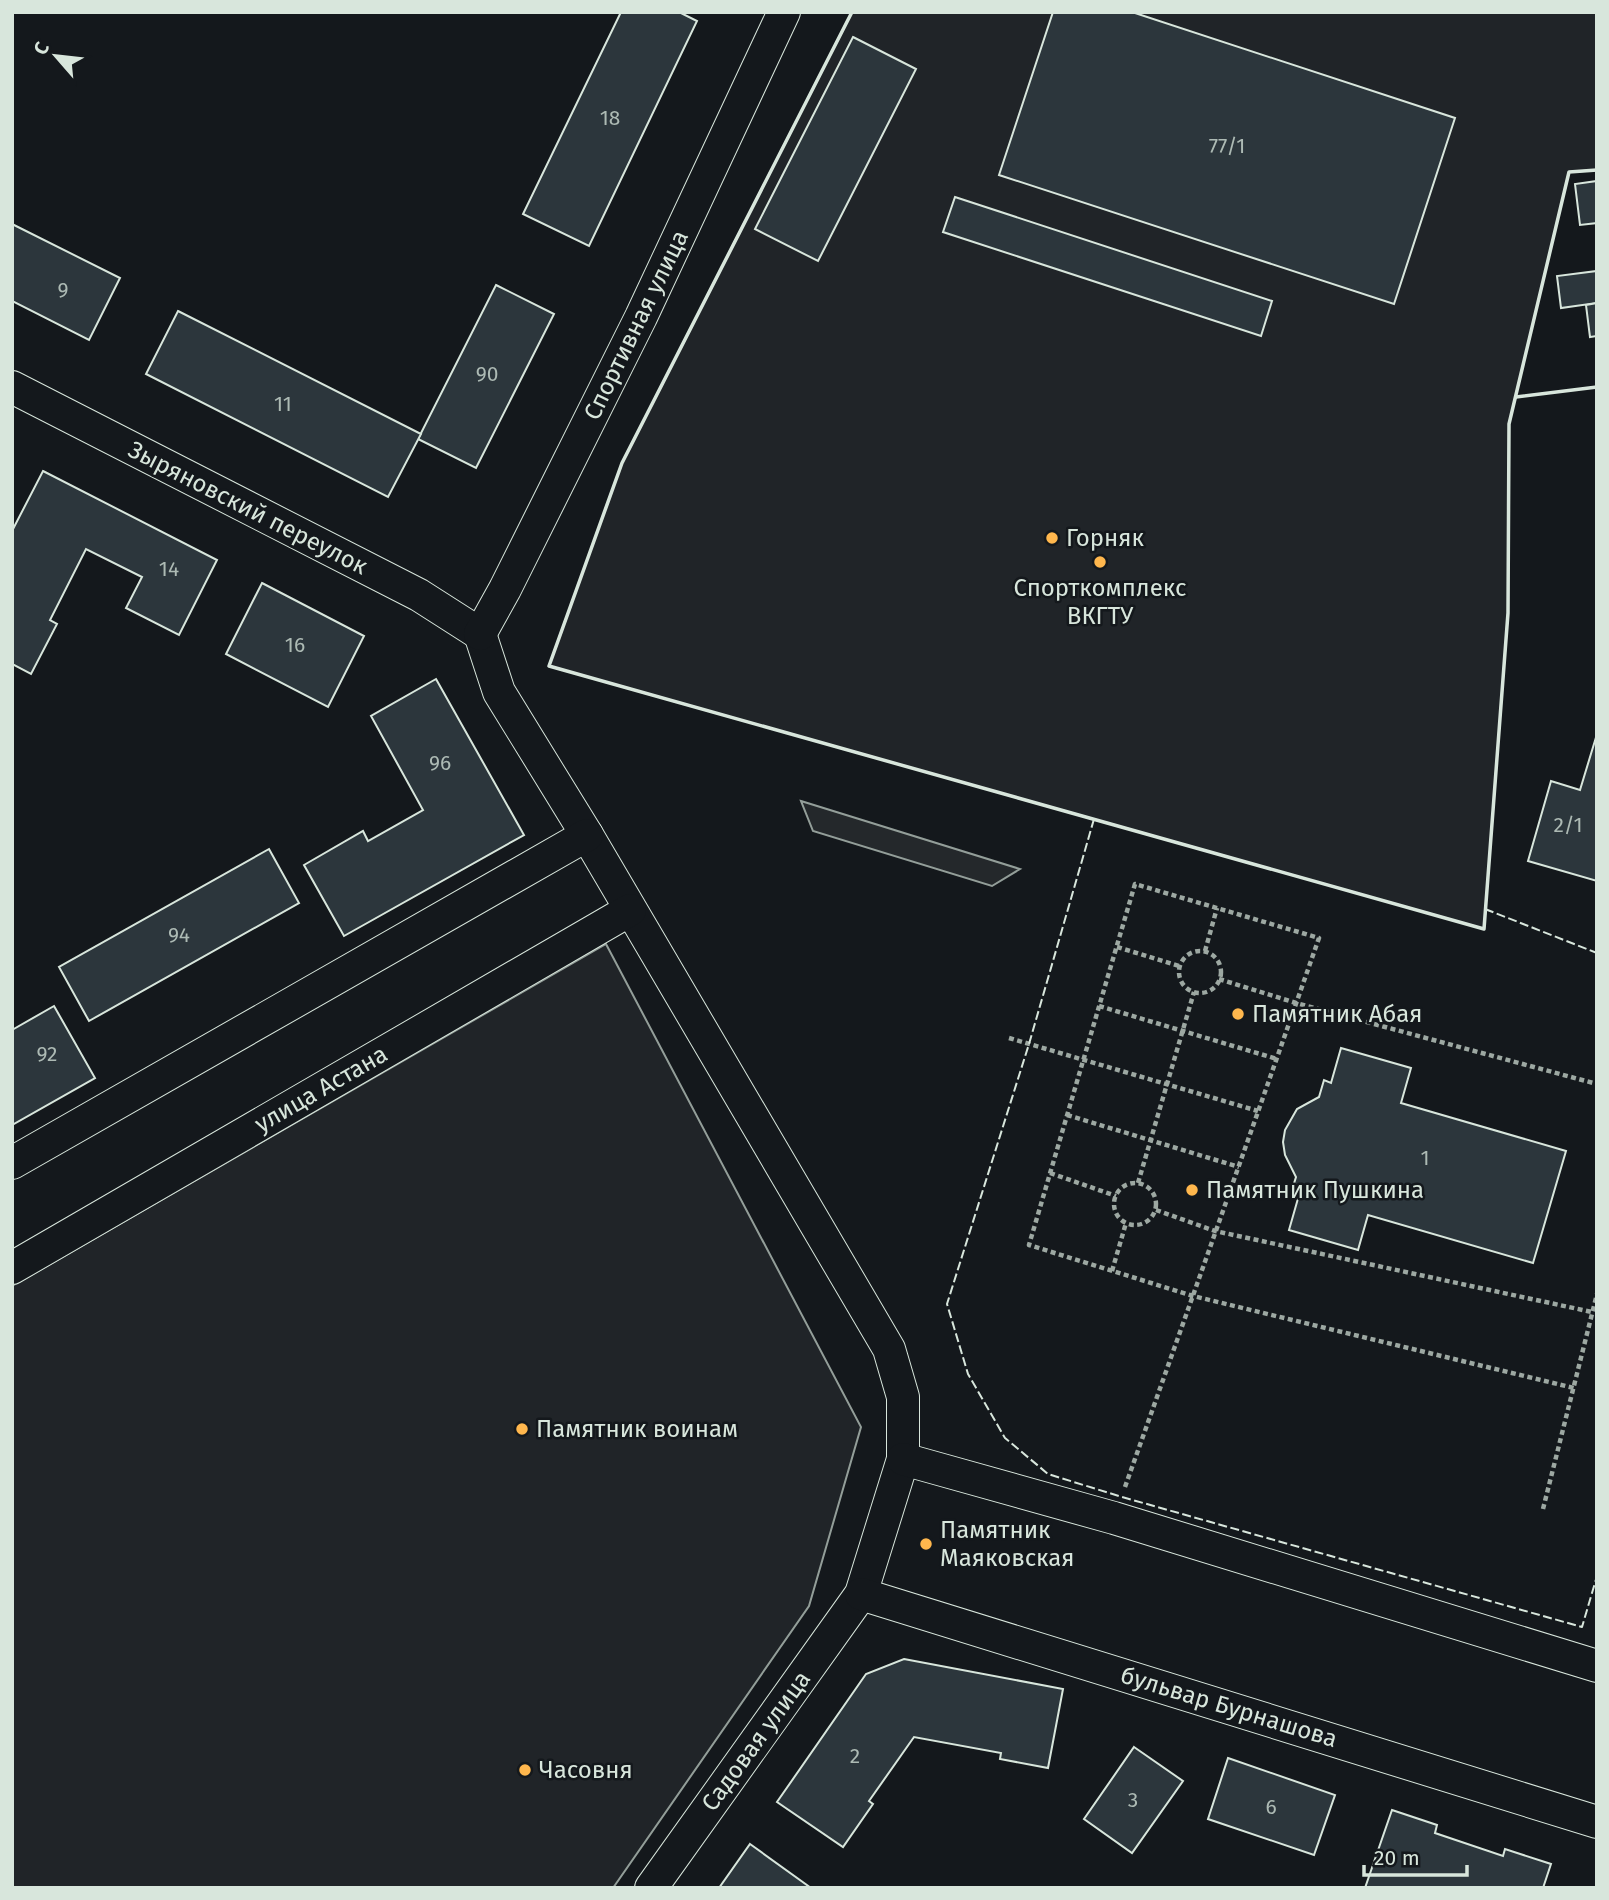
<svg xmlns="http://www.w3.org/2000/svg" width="1609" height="1900" font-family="'Fira Sans',sans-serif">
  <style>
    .green { fill: #202428; stroke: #939e99; stroke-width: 2 }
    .parking { fill: #24282b; stroke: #939e99; stroke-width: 2 }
    .building { fill: #2c363c; stroke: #d8e6dc; stroke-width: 2 }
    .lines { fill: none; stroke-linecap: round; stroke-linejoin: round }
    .minor-casing { stroke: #d8e6dc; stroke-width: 34 }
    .path { stroke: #9da8a2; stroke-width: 4.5; stroke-dasharray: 5 3.5; stroke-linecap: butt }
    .minor { stroke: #14181c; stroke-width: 32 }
    .fence { stroke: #d8e6dc; stroke-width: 2; stroke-dasharray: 9 3.5; stroke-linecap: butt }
    .wall { stroke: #d8e6dc; stroke-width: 3.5 }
    .poi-dot { fill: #ffb74d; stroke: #14181c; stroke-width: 2.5 }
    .labels { text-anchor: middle; stroke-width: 5; stroke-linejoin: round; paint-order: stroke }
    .number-label { font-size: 21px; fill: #adbab4 }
    .street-label { font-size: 24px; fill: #d8e6dc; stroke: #14181c }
    .poi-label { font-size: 24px; fill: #d8e6dc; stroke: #14181c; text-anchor: start }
  </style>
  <rect width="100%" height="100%" fill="#14181c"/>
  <!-- green -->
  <g class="green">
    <path d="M 852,12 L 1597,12 L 1597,170 L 1569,172 L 1509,424 L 1508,613 L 1484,929 L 549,666 L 622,463 Z"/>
    <path d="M 606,944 L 861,1427 L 809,1606 L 613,1888 L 12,1888 L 12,1286 Z"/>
  </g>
  <!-- parking -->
  <path class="parking" d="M 801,801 L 1020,869 L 992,886 L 813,831 Z"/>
  <!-- building -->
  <g class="building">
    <path d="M 621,12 L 679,12 L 697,21 L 589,246 L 523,214 Z"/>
    <path d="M 1053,12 L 1132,12 L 1455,118 L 1394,304 L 999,175 Z"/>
    <path d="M 853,37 L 916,69 L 818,261 L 755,229 Z"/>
    <path d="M 1597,181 L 1597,223 L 1580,225 L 1575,184 Z"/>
    <path d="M 955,197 L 1272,301 L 1261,336 L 943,232 Z"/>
    <path d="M 12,224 L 120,278 L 89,340 L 12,301 Z"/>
    <path d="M 1597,271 L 1597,303 L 1561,308 L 1557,276 Z"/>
    <path d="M 496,285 L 554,314 L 476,468 L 418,439 Z"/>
    <path d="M 1597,303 L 1597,336 L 1590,337 L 1586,305 Z"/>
    <path d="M 178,311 L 421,434 L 388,497 L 146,374 Z"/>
    <path d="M 43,471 L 217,560 L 179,635 L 126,608 L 142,577 L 86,549 L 50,620 L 57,624 L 31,674 L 12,664 L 12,531 Z"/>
    <path d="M 262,583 L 364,636 L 328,707 L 226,654 Z"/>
    <path d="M 436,679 L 524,835 L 344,936 L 304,865 L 363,831 L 368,841 L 423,810 L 371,716 Z"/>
    <path d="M 1597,734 L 1597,881 L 1528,861 L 1551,781 L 1580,790 Z"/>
    <path d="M 269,849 L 299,903 L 89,1021 L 59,967 Z"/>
    <path d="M 54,1006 L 95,1078 L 12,1125 L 12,1030 Z"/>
    <path d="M 1341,1048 L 1411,1068 L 1401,1103 L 1566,1151 L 1533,1263 L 1368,1215 L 1358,1250 L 1289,1230 L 1299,1195 L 1291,1193 L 1296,1177 L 1285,1155 L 1283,1142 L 1285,1130 L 1297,1109 L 1319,1097 L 1324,1080 L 1331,1083 Z"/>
    <path d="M 904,1659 L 1063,1689 L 1048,1768 L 1000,1759 L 1001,1753 L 914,1737 L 869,1801 L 873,1804 L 843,1847 L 777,1802 L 866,1674 Z"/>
    <path d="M 1134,1747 L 1183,1781 L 1132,1853 L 1084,1819 Z"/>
    <path d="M 1228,1758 L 1335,1795 L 1314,1855 L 1208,1819 Z"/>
    <path d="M 1392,1810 L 1437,1825 L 1435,1833 L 1503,1856 L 1505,1849 L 1551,1864 L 1543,1888 L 1365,1888 Z"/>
    <path d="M 750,1844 L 811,1888 L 719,1888 Z"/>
  </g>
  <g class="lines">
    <!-- minor casing -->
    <g class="minor-casing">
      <g id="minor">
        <path d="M 12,387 L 419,595 L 480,634"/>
        <path d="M 480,634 L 499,692 L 587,835 L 889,1349 L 903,1397 L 903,1459 L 861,1594 L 651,1888"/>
        <path d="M 480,634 L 505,589 L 641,317 L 784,12"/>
        <path d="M 12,1163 L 587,835"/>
        <path d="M 12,1268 L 630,910"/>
        <path d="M 903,1459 L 1114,1518 L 1597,1666"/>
        <path d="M 861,1594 L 1597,1822"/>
      </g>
    </g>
    <!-- path -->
    <g class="path">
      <path d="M 1117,947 L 1179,966"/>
      <circle cx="1200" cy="972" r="21"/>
      <path d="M 1205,951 L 1217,908"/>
      <path d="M 1219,979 L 1296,1003 L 1597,1084"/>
      <path d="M 1099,1006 L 1277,1059"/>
      <path d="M 1009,1038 L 1258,1111"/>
      <path d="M 1067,1115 L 1239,1167"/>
      <path d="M 1050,1173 L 1116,1196"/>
      <circle cx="1135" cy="1204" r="21"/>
      <path d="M 1138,1183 L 1194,992"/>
      <path d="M 1156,1210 L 1215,1231 L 1592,1312"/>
      <path d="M 1112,1271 L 1126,1223"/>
      <path d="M 1125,1487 C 1190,1304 1255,1121 1319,938 L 1135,884 L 1029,1245 L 1193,1296 L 1574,1388"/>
      <path d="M 1543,1509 L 1597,1294"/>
    </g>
    <!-- minor -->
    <use href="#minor" class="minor"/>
    <!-- fence -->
    <g class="fence">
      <path d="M 1094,819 L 1029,1044 L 947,1304 L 968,1374 L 1005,1438 L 1048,1474 L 1122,1497 L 1582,1627 L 1597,1576"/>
      <path d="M 1485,909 L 1597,953"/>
    </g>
    <!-- wall -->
    <g class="wall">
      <path d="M 852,12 L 622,463 L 549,666 L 1484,929 L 1508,613 L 1509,424 L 1569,172 L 1597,170"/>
      <path d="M 1516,397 L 1597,387"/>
    </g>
  </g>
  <!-- markers -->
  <g class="poi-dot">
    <circle cx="1052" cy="538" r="7"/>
    <circle cx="1100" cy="562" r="7"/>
    <circle cx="1238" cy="1014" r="7"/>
    <circle cx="1192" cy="1190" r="7"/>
    <circle cx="522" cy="1429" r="7"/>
    <circle cx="926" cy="1544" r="7"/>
    <circle cx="525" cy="1770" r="7"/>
  </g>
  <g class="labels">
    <!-- number labels -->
    <g class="number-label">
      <text x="610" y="125">18</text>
      <text x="1227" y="153">77/1</text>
      <text x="63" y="297">9</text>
      <text x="487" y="381">90</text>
      <text x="283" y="411">11</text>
      <text x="169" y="576">14</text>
      <text x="295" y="652">16</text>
      <text x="440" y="770">96</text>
      <text x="1568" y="832">2/1</text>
      <text x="179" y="942">94</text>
      <text x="47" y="1061">92</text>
      <text x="1425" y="1165">1</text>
      <text x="855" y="1763">2</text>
      <text x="1133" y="1807">3</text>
      <text x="1271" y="1814">6</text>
    </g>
    <!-- street labels -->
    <g class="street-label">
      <text transform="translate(636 325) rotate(-64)" y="8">Спортивная улица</text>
      <text transform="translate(248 508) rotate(27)" y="8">Зыряновский переулок</text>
      <text transform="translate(321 1089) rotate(-30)" y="8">улица Астана</text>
      <text transform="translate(1229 1707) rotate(17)" y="8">бульвар Бурнашова</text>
      <text transform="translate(756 1741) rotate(-54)" y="8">Садовая улица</text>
    </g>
    <!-- poi labels -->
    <g class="poi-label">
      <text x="1066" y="546">Горняк</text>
      <text x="1100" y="596" text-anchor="middle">Спорткомплекс<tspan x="1100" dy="28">ВКГТУ</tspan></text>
      <text x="1252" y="1022">Памятник Абая</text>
      <text x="1206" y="1198">Памятник Пушкина</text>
      <text x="536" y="1437">Памятник воинам</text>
      <text x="940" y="1538">Памятник<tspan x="940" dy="28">Маяковская</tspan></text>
      <text x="539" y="1778">Часовня</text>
    </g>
  </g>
  <!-- border -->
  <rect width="1609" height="1900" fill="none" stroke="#d8e6dc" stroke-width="28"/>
  <!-- north arrow -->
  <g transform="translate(56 56) rotate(298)" stroke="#14181c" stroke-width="5" paint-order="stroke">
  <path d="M0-5L12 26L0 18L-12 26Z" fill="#d8e6dc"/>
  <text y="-10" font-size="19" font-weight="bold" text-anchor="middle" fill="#d8e6dc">С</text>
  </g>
  <!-- scale -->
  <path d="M1364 1865v10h103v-10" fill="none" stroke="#d8e6dc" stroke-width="3.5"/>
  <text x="1374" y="1865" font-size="21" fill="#d8e6dc" stroke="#14181c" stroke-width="5" paint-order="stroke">20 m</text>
</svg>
